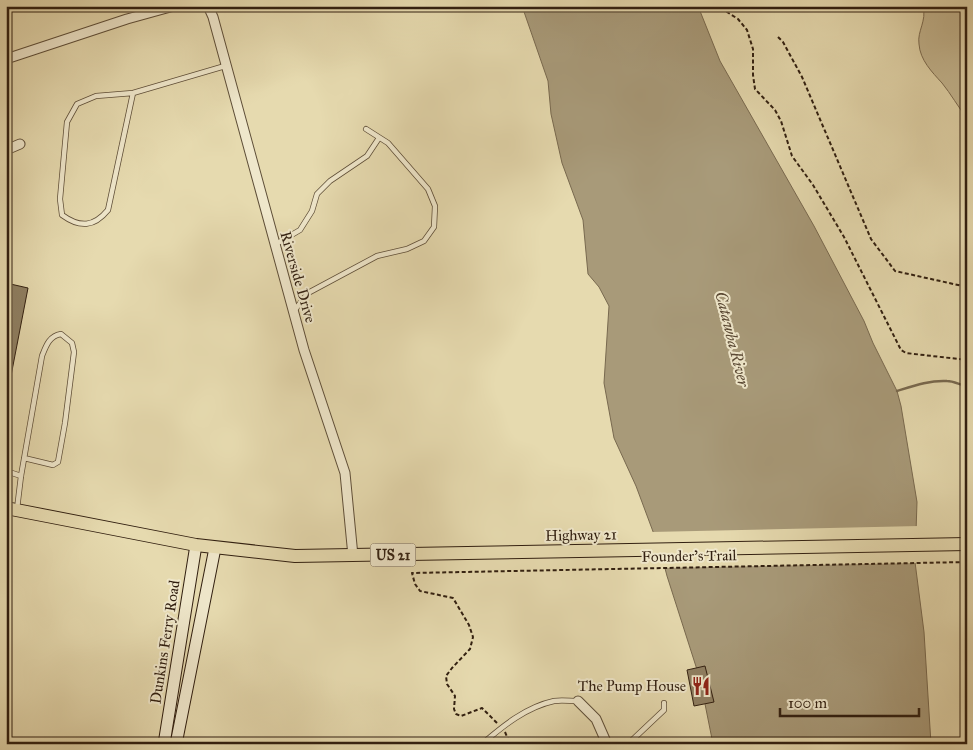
<svg xmlns="http://www.w3.org/2000/svg" width="973" height="750" font-family="'IM FELL Great Primer',serif">
  <style>
    .green { fill: #c7ba94; stroke: #7c6c52 }
    .water { fill: #a89a79; stroke: #78694f }
    .pier { fill: #e6daaf }
    .lines { fill: none; stroke-linecap: round; stroke-linejoin: round }
    .stream { stroke: #78694f; stroke-width: 2.5 }
    .building { fill: #8f8063; stroke: #311f10 }
    .lane-casing { stroke: #5e4e38; stroke-width: 6 }
    .street-casing { stroke: #5e4e38; stroke-width: 11 }
    .secondary-casing { stroke: #311f10; stroke-width: 13 }
    .primary-casing { stroke: #311f10; stroke-width: 14 }
    .path { stroke: #311f10; stroke-width: 2; stroke-dasharray: 4 2.5; stroke-linecap: butt }
    .lane { stroke: #efe7cb; stroke-width: 4.5 }
    .street { stroke: #efe7cb; stroke-width: 9 }
    .secondary { stroke: #efe7cb; stroke-width: 11 }
    .primary { stroke: #e6daaf; stroke-width: 12 }
    .labels { text-anchor: middle; stroke-width: 4; stroke-linejoin: round; paint-order: stroke }
    .shield { fill: #efe7cb; stroke: #6a5b48; stroke-width: 1 }
    .shield-label { font-size: 14px; font-weight: bold; fill: #311f10 }
    .street-label { font-size: 15px; fill: #311f10; stroke: #efe7cb }
    .poi-label { font-size: 15px; fill: #311f10; stroke: #efe7cb; text-anchor: end }
    .water-label { font-size: 16px; font-style: italic; fill: #5b4a35; stroke: #efe7cb }
  </style>
  <rect width="100%" height="100%" fill="#e6daaf"/>
  <filter id="stains"><feTurbulence type="fractalNoise" baseFrequency=".004" numOctaves="4"/><feColorMatrix values="0 0 0 0 .2 0 0 0 0 .09 0 0 0 0 .02 0 0 0 .5 -.17"/></filter>
  <radialGradient id="worn" r=".72"><stop offset=".6" stop-color="#630" stop-opacity="0"/><stop offset="1" stop-color="#630" stop-opacity=".3"/></radialGradient>
  <!-- green -->
  <path class="green" d="M 923,6 L 967,6 L 967,118 C 958,107 951,94 942,83 C 932,72 920,60 919,44 C 917,31 927,21 923,6 Z"/>
  <!-- water -->
  <path class="water" d="M 522,6 L 698,6 L 720,61 L 814,226 L 864,321 L 873,343 L 897,391 L 901,406 L 917,502 L 915,562 L 924,632 L 931,744 L 713,744 L 700,679 L 667,576 L 661,553 L 636,486 L 614,438 L 604,383 L 609,306 L 599,287 L 588,274 L 583,220 L 562,163 L 551,114 L 548,81 Z"/>
  <!-- pier -->
  <path class="pier" d="M 919,526 L 918,563 L 662,568 L 651,532 Z"/>
  <g class="lines">
    <!-- stream -->
    <path class="stream" d="M 897,391 C 913,386 930,380 947,381 C 954,381 960,385 967,386"/>
  </g>
  <!-- building -->
  <g class="building">
    <path d="M 6,283 L 28,288 L 10,381 L 6,381 Z"/>
    <path d="M 705,666 L 714,702 L 694,706 L 687,670 Z"/>
  </g>
  <g class="lines">
    <!-- lane casing -->
    <g class="lane-casing">
      <g id="lane">
        <path d="M 133,93 L 108,210 C 94,227 80,228 62,215 L 60,199 L 67,122 L 77,104 L 96,96 L 133,93 L 225,66"/>
        <path d="M 276,244 L 300,230 L 312,211 L 317,194 L 330,181 L 367,156 L 379,138"/>
        <path d="M 294,311 L 308,293 L 377,256 L 407,249 L 424,241 L 434,227 L 435,206 L 428,189 L 388,143 L 366,129"/>
        <path d="M 6,471 L 21,476 L 17,509"/>
        <path d="M 21,476 L 42,356 C 46,346 49,336 61,334 L 72,343 L 74,352 L 65,423 L 58,462 L 53,465 L 24,458"/>
        <path d="M 482,744 C 503,726 526,707 554,701 C 561,700 570,701 578,701"/>
        <path d="M 628,744 L 664,710 L 664,703"/>
      </g>
    </g>
    <!-- street casing -->
    <g class="street-casing">
      <g id="street">
        <path d="M 208,6 L 213,17 L 304,350 L 345,473 L 353,556"/>
        <path d="M 6,59 L 127,19 L 174,6"/>
        <path d="M 6,150 L 20,144"/>
        <path d="M 578,701 L 596,719 L 607,744"/>
      </g>
    </g>
    <!-- secondary casing -->
    <g class="secondary-casing">
      <g id="secondary">
        <path d="M 164,744 L 196,545"/>
        <path d="M 176,744 L 215,548"/>
      </g>
    </g>
    <!-- primary casing -->
    <g class="primary-casing">
      <path id="primary" d="M 6,508 L 196,545 L 295,556 L 967,544"/>
    </g>
    <!-- path -->
    <g class="path">
      <path d="M 123,6 L 124,12"/>
      <path d="M 723,6 L 727,12 L 738,19 L 747,30 L 753,49 L 753,75 L 755,89 L 775,110 L 781,121 L 792,156 L 813,185 L 844,237 L 901,350 L 906,353 L 967,360"/>
      <path d="M 778,37 L 783,42 L 802,77 L 871,239 L 895,271 L 967,287"/>
      <path d="M 497,723 L 482,708 L 461,716 L 456,714 L 454,709 L 455,696 L 447,684 L 446,676 L 452,668 L 470,649 L 473,637 L 469,625 L 453,598 L 420,591 L 415,584 L 412,573 L 967,562"/>
      <path d="M 505,732 L 510,744"/>
    </g>
    <!-- lane -->
    <use href="#lane" class="lane"/>
    <!-- street -->
    <use href="#street" class="street"/>
    <!-- secondary -->
    <use href="#secondary" class="secondary"/>
    <!-- primary -->
    <use href="#primary" class="primary"/>
  </g>
  <!-- icons -->
  <defs>
    <g id="restaurant-bare" transform="scale(1.5)"><path d="M-5-6h1v4h1v-4h1v4h1v-4h1v5L-1.5 .5V6h-2V.5L-5-1ZM5-6V6H3V1.5H1.5Q1.5-4 5-6Z" fill="#8f2418" stroke="#efe7cb" stroke-width="2.5" paint-order="stroke"/></g>
  </defs>
  <g fill-rule="evenodd">
    <use href="#restaurant-bare" x="701" y="686"/>
  </g>
  <g class="labels">
    <!-- shield labels -->
    <rect class="shield" x="370.5" y="543.5" width="45" height="23" rx="4"/>
    <g class="shield-label">
      <text x="393" y="560">US 21</text>
    </g>
    <!-- street labels -->
    <g class="street-label">
      <text transform="translate(298 277) rotate(74)" y="5">Riverside Drive</text>
      <text transform="translate(581 535) rotate(-1)" y="5">Highway 21</text>
      <text transform="translate(689 556) rotate(-1)" y="5">Founder's Trail</text>
      <text transform="translate(165 642) rotate(-81)" y="5">Dunkins Ferry Road</text>
    </g>
    <!-- poi labels -->
    <g class="poi-label">
      <text x="686" y="691">The Pump House</text>
    </g>
    <!-- water labels -->
    <g class="water-label">
      <text transform="translate(733 339) rotate(76)" y="6">Catawba River</text>
    </g>
  </g>
  <!-- margin -->
  <rect width="973" height="750" fill="none" stroke="#e6daaf" stroke-width="25"/>
  <rect x="8" y="8" width="958" height="735" fill="none" stroke="#311f10" stroke-width="2.5"/>
  <rect x="12" y="12" width="948" height="725" fill="none" stroke="#311f10"/>
  <!-- scale -->
  <path d="M780 708v8h139v-8" fill="none" stroke="#311f10" stroke-width="2.5"/>
  <text x="788" y="708" font-size="15" fill="#311f10" stroke="#efe7cb" stroke-width="4" paint-order="stroke">100 m</text>
  <rect width="100%" height="100%" filter="url(#stains)"/>
  <rect width="100%" height="100%" fill="url(#worn)"/>
</svg>
